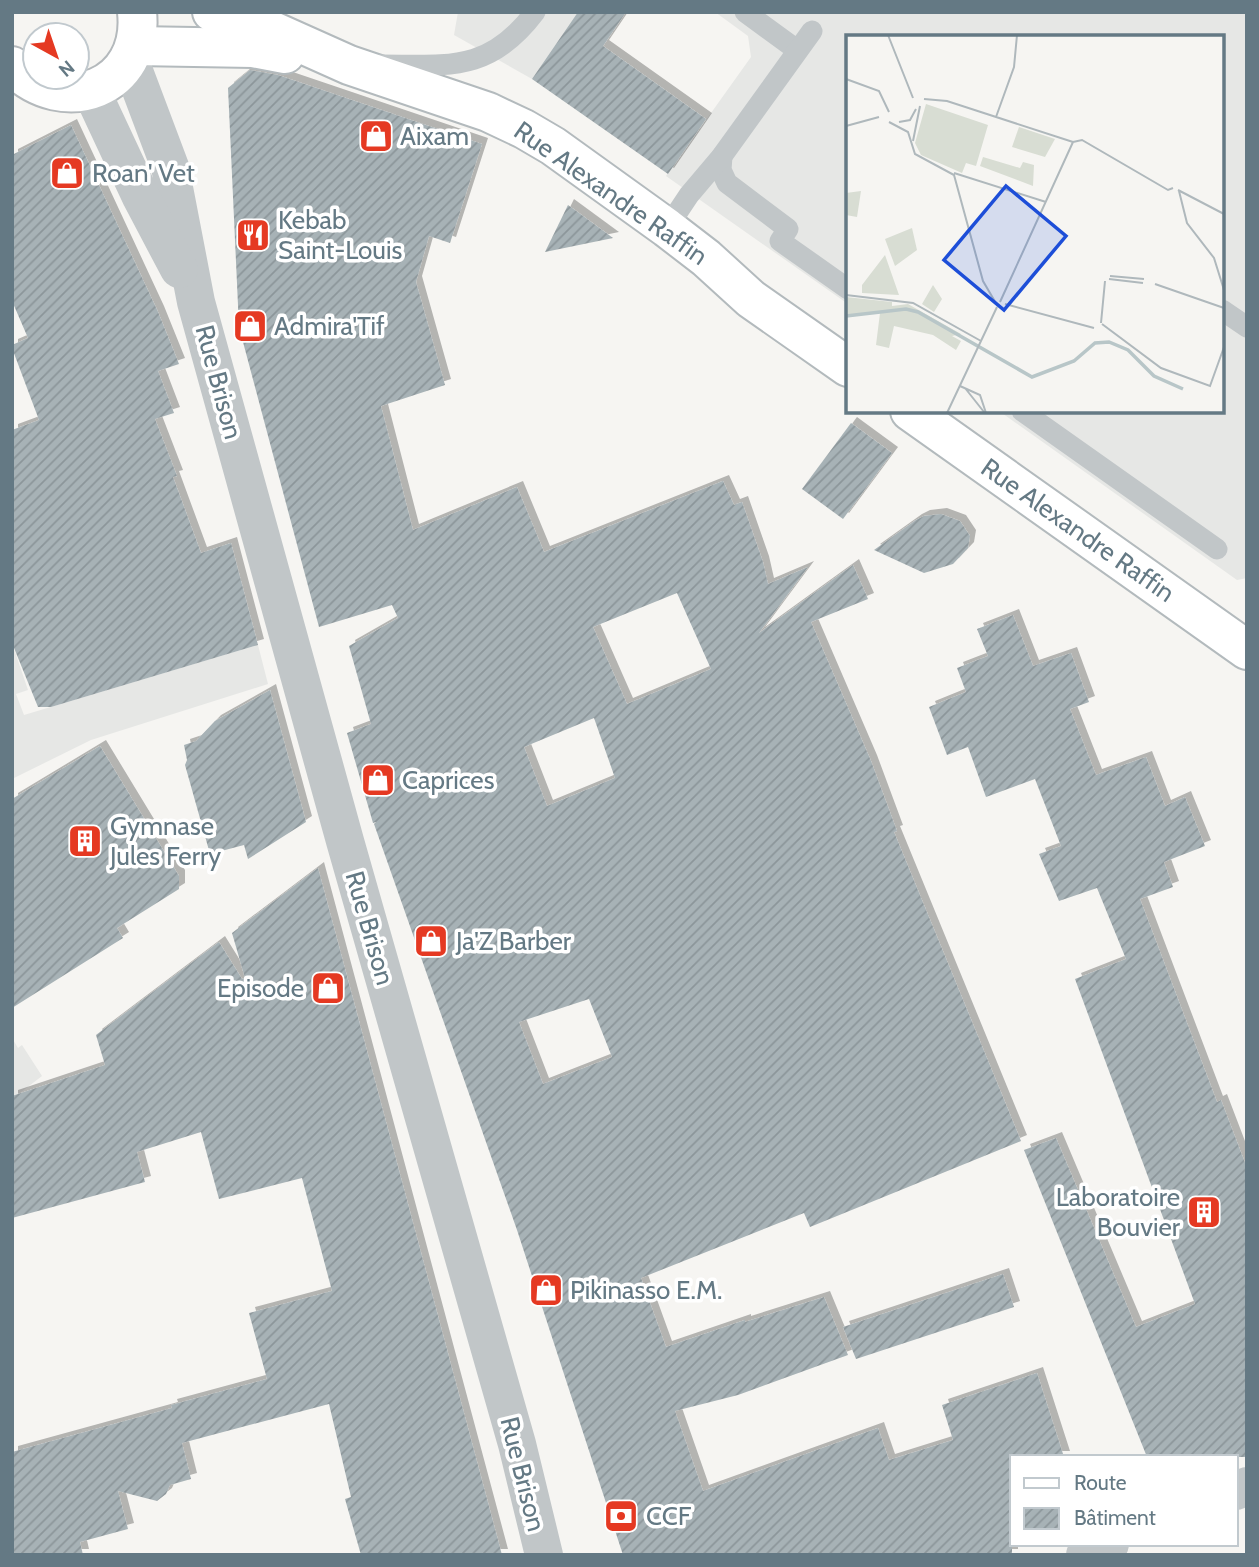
<svg xmlns="http://www.w3.org/2000/svg" width="1259" height="1567" font-family="Cabin,sans-serif">
  <style>
    .built { fill: #e6e7e5 }
    .building { fill: url(#building-hatch); fill-rule: evenodd; filter: url(#shadow) }
    .lines { fill: none; stroke-linecap: round; stroke-linejoin: round }
    .secondary-casing { stroke: #b3babd; stroke-width: 42 }
    .primary-casing { stroke: #b4b9bc; stroke-width: 42 }
    .service { stroke: #c1c6c8; stroke-width: 21 }
    .tertiary { stroke: #c1c6c8; stroke-width: 38 }
    .secondary { stroke: #fff; stroke-width: 38 }
    .primary { stroke: #fff; stroke-width: 38 }
    .labels { text-anchor: middle; stroke-width: 7; stroke-linejoin: round; paint-order: stroke }
    .poi-label { font-size: 26px; fill: #647984; stroke: #fff; text-anchor: start }
    .street-label { font-size: 26px; fill: #647984; stroke: #fff }
    .inset-river { fill: none; stroke: #b8c6c8; stroke-width: 3.5 }
    .inset-road { fill: none; stroke: #afb8bc; stroke-width: 2 }
    .view { fill: #1d4ed8; fill-opacity: 0.15; stroke: #1d4ed8; stroke-width: 3.5 }
    .inset-edge { fill: none; stroke: #647984; stroke-width: 3.5 }
  </style>
  <defs>
    <pattern id="building-hatch" width="6" height="6" patternUnits="userSpaceOnUse" patternTransform="scale(1.75)"><rect width="6" height="6" fill="#a7b2b6"/><path d="M-1 1l2-2M0 6l6-6M5 7l2-2" fill="none" stroke="#8c969a"/></pattern>
    <filter id="shadow"><feDropShadow dx="6" dy="-6" stdDeviation="0" flood-color="#0004"/></filter>
  </defs>
  <rect width="100%" height="100%" fill="#f6f5f2"/>
  <!-- built -->
  <g class="built">
    <path d="M 458,12 L 578,12 L 532,79 L 454,35 Z"/>
    <path d="M 715,12 L 1247,12 L 1247,578 L 1237,580 L 999,411 L 1222,411 L 1222,37 L 848,37 L 848,304 L 666,176 L 751,57 L 748,36 Z"/>
    <path d="M 12,643 L 28,690 L 16,694 L 24,715 L 258,645 L 268,684 L 91,740 L 12,779 Z"/>
    <path d="M 12,1038 L 18,1048 L 22,1045 L 42,1076 L 12,1099 Z"/>
  </g>
  <!-- building -->
  <g class="building">
    <path d="M 578,12 L 626,12 L 603,46 L 706,119 L 668,174 L 532,79 Z"/>
    <path d="M 250,70 L 278,75 L 482,144 L 450,243 L 429,236 L 416,282 L 445,385 L 381,406 L 413,530 L 517,487 L 544,552 L 723,481 L 734,505 L 742,502 L 763,562 L 768,584 L 808,567 L 759,633 L 853,565 L 868,599 L 811,622 L 871,761 L 897,831 L 894,832 L 1021,1141 L 810,1227 L 804,1213 L 641,1278 L 666,1347 L 745,1320 L 745,1322 L 824,1297 L 848,1355 L 738,1395 L 675,1411 L 703,1491 L 878,1428 L 889,1460 L 953,1440 L 942,1405 L 1037,1373 L 1064,1457 L 1012,1457 L 1012,1555 L 623,1555 L 517,1230 L 374,824 L 376,822 L 373,823 L 347,733 L 371,724 L 349,646 L 398,618 L 392,605 L 319,627 L 239,327 L 228,88 ZM 677,593 L 711,669 L 627,704 L 593,627 ZM 594,718 L 615,778 L 547,806 L 524,747 ZM 589,999 L 612,1057 L 543,1084 L 519,1022 Z"/>
    <path d="M 71,125 L 158,312 L 179,364 L 158,371 L 174,413 L 155,419 L 177,476 L 173,477 L 201,553 L 231,543 L 258,645 L 51,707 L 38,707 L 12,643 L 12,430 L 39,420 L 12,348 L 12,345 L 28,338 L 12,301 L 12,155 Z"/>
    <path d="M 568,205 L 613,238 L 545,252 Z"/>
    <path d="M 851,423 L 892,453 L 843,519 L 802,489 Z"/>
    <path d="M 941,514 L 960,521 L 970,536 L 968,548 L 953,564 L 924,573 L 874,550 L 916,520 L 924,516 Z"/>
    <path d="M 1013,615 L 1033,666 L 1071,653 L 1089,702 L 1070,709 L 1096,775 L 1146,757 L 1165,806 L 1185,797 L 1205,846 L 1164,862 L 1173,887 L 1140,899 L 1217,1102 L 1221,1100 L 1247,1168 L 1247,1457 L 1147,1457 L 1024,1150 L 1056,1138 L 1136,1327 L 1195,1304 L 1075,979 L 1126,959 L 1097,888 L 1059,901 L 1039,854 L 1061,846 L 1035,779 L 986,797 L 968,747 L 947,755 L 929,707 L 966,692 L 957,668 L 988,656 L 977,629 Z"/>
    <path d="M 270,690 L 306,822 L 248,859 L 244,845 L 210,854 L 185,765 L 187,760 L 184,745 L 196,741 L 215,721 Z"/>
    <path d="M 100,746 L 179,876 L 179,889 L 117,928 L 123,938 L 12,1008 L 12,799 Z"/>
    <path d="M 318,868 L 502,1555 L 361,1555 L 345,1499 L 351,1497 L 329,1404 L 182,1443 L 191,1479 L 170,1485 L 166,1494 L 157,1501 L 118,1491 L 128,1529 L 80,1542 L 83,1555 L 12,1555 L 12,1452 L 172,1408 L 171,1405 L 267,1379 L 249,1313 L 332,1291 L 302,1178 L 219,1199 L 201,1132 L 137,1152 L 145,1182 L 12,1218 L 12,1096 L 105,1065 L 96,1035 L 219,942 L 242,979 L 245,978 L 232,933 Z"/>
    <path d="M 1003,1274 L 1014,1307 L 856,1359 L 843,1327 Z"/>
  </g>
  <g class="lines">
    <!-- secondary casing -->
    <g class="secondary-casing">
      <g id="secondary">
        <path d="M 212,12 L 273,31 L 349,65 L 488,112 L 524,129 L 553,146 L 667,228 L 706,258 L 751,299 L 848,367"/>
        <path d="M 135,46 L 253,48 L 285,54"/>
        <path d="M 910,411 L 1247,650"/>
      </g>
    </g>
    <!-- primary casing -->
    <g class="primary-casing">
      <path id="primary" d="M 12,66 C 64,119 145,88 137,12"/>
    </g>
    <!-- service -->
    <g class="service">
      <path d="M 745,12 L 797,50"/>
      <path d="M 380,65 C 449,65 489,73 535,12"/>
      <path d="M 722,156 L 721,170 L 727,183 L 788,229 L 780,241 L 848,289"/>
      <path d="M 667,228 L 689,195 L 722,156 L 812,31"/>
      <path d="M 1222,310 L 1247,327"/>
      <path d="M 1022,411 L 1217,549"/>
    </g>
    <!-- tertiary -->
    <g class="tertiary">
      <path d="M 129,58 L 170,167 L 196,302 L 345,841 L 517,1444 L 544,1555"/>
      <path d="M 91,90 L 141,197 L 179,269"/>
      <path d="M 1236,1491 L 1247,1486"/>
      <path d="M 1085,1555 L 1110,1544"/>
    </g>
    <!-- secondary -->
    <use href="#secondary" class="secondary"/>
    <!-- primary -->
    <use href="#primary" class="primary"/>
  </g>
  <!-- icons -->
  <defs>
    <g id="shop-square" transform="scale(1.75)"><rect x="-9" y="-9" width="18" height="18" rx="4" fill="#e53922" stroke="#fff"/><path d="M-5-2.5h2.3a2.7 3.5 0 0 1 5.4 0H5L5.5 6h-11ZM-1.5-2.5h3a1.5 2.3 0 0 0-3 0Z" fill="#fff"/></g>
    <g id="restaurant-square" transform="scale(1.75)"><rect x="-9" y="-9" width="18" height="18" rx="4" fill="#e53922" stroke="#fff"/><path d="M-5-6h1v4h1v-4h1v4h1v-4h1v5L-1.5 .5V6h-2V.5L-5-1ZM5-6V6H3V1.5H1.5Q1.5-4 5-6Z" fill="#fff"/></g>
    <g id="building-square" transform="scale(1.75)"><rect x="-9" y="-9" width="18" height="18" rx="4" fill="#e53922" stroke="#fff"/><path d="M-4-6H4V6H1V3H-1V6H-4ZM-2.5-4.3h1.7v1.8h-1.7ZM.8-4.3h1.7v1.8H.8ZM-2.5-1h1.7V.8h-1.7ZM.8-1h1.7V.8H.8Z" fill="#fff"/></g>
    <g id="bank-square" transform="scale(1.75)"><rect x="-9" y="-9" width="18" height="18" rx="4" fill="#e53922" stroke="#fff"/><path d="M-6-4H6V4H-6ZM0-2.3a2.3 2.3 0 1 0 0 4.6a2.3 2.3 0 1 0 0-4.6Z" fill="#fff"/></g>
  </defs>
  <g fill-rule="evenodd">
    <use href="#shop-square" x="376" y="136"/>
    <use href="#shop-square" x="67" y="173"/>
    <use href="#restaurant-square" x="253" y="235"/>
    <use href="#shop-square" x="250" y="326"/>
    <use href="#shop-square" x="378" y="780"/>
    <use href="#building-square" x="85" y="841"/>
    <use href="#shop-square" x="431" y="941"/>
    <use href="#shop-square" x="328" y="988"/>
    <use href="#building-square" x="1204" y="1212"/>
    <use href="#shop-square" x="546" y="1290"/>
    <use href="#bank-square" x="621" y="1516"/>
  </g>
  <g class="labels">
    <!-- poi labels -->
    <g class="poi-label">
      <text x="400" y="145">Aixam</text>
      <text x="92" y="182">Roan' Vet</text>
      <text x="278" y="229">Kebab<tspan x="278" dy="30">Saint-Louis</tspan></text>
      <text x="274" y="335">Admira'Tif</text>
      <text x="402" y="789">Caprices</text>
      <text x="110" y="835">Gymnase<tspan x="110" dy="30">Jules Ferry</tspan></text>
      <text x="456" y="950">Ja'Z Barber</text>
      <text x="304" y="997" text-anchor="end">Episode</text>
      <text x="1180" y="1206" text-anchor="end">Laboratoire<tspan x="1180" dy="30">Bouvier</tspan></text>
      <text x="570" y="1299">Pikinasso E.M.</text>
      <text x="646" y="1525">CCF</text>
    </g>
    <!-- street labels -->
    <g class="street-label">
      <text transform="translate(611 193) rotate(35)" y="9">Rue Alexandre Raffin</text>
      <text transform="translate(219 382) rotate(75)" y="9">Rue Brison</text>
      <text transform="translate(1078 530) rotate(35)" y="9">Rue Alexandre Raffin</text>
      <text transform="translate(370 928) rotate(74)" y="9">Rue Brison</text>
      <text transform="translate(523 1474) rotate(76)" y="9">Rue Brison</text>
    </g>
  </g>
  <!-- overview -->
  <g transform="translate(846 35)">
    <rect width="378" height="378" fill="#f6f5f2"/>
    <path d="M 15,156 L 11,182 L 0,180 L 0,158 ZM 66,193 L 71,215 L 49,231 L 39,204 ZM 87,250 L 96,264 L 88,277 L 76,269 Z" fill="#d8ddd3"/>
    <path d="M 80,69 L 142,90 L 130,131 L 120,128 L 116,138 L 75,120 L 69,108 ZM 137,122 L 174,133 L 177,127 L 188,130 L 187,151 L 134,131 ZM 39,220 L 53,260 L 16,258 L 16,250 ZM 0,262 L 46,267 L 46,271 L 62,269 L 115,299 L 106,301 L 115,306 L 110,315 L 87,300 L 48,291 L 43,313 L 30,310 L 34,278 L 0,280 Z" fill="#d8ddd3"/>
    <path d="M 173,92 L 209,104 L 199,122 L 166,112 Z" fill="#d8ddd3"/>
    <path class="inset-river" d="M 0,281 L 60,274 L 72,277 L 186,342 L 228,326 L 249,308 L 263,307 L 282,315 L 308,341 L 337,354"/>
    <path class="inset-road" d="M 42,0 L 67,63M 0,44 L 33,56 L 43,77M 78,64 L 101,66 L 227,107M 150,82 L 168,32 L 171,0M 43,87 L 62,97 L 69,119 L 108,140 L 137,246 L 151,270M 53,87 L 64,85 L 70,74M 0,91 L 33,82M 67,106 L 74,71M 227,107 L 236,105 L 322,155 L 327,153M 108,138 L 200,167M 332,155 L 378,179M 333,156 L 341,188 L 368,223 L 378,255M 264,241 L 298,244M 263,244 L 297,248M 309,249 L 378,273M 0,260 L 67,268 L 135,306M 154,267 L 227,107M 159,269 L 248,293M 255,288 L 259,246M 256,289 L 315,333 L 364,351 L 378,312M 114,351 L 134,360 L 140,378M 119,353 L 138,377M 101,378 L 151,272"/>
    <path class="view" d="M 160,151 L 220,201 L 158,275 L 98,225 Z"/>
    <rect width="378" height="378" class="inset-edge"/>
  </g>
  <!-- border -->
  <rect width="1259" height="1567" fill="none" stroke="#647984" stroke-width="28"/>
  <!-- legend -->
  <rect x="1010" y="1455" width="228" height="91" fill="#ffffff" stroke="#c1c9ce" stroke-width="2"/>
  <rect x="1024" y="1478" width="35" height="10" fill="#ffffff" stroke="#c1c9ce" stroke-width="2"/>
  <text x="1074" y="1490" font-size="21" fill="#647984">Route</text>
  <rect x="1024" y="1508" width="35" height="21" fill="url(#building-hatch)" stroke="#c1c9ce" stroke-width="2"/>
  <text x="1074" y="1525" font-size="21" fill="#647984">Bâtiment</text>
  <!-- north arrow -->
  <g transform="translate(56 56) rotate(140)"><circle r="33" fill="#ffffff" stroke="#c1c9ce" stroke-width="2"/>
  <path d="M0-5L12 26L0 18L-12 26Z" fill="#e53922"/>
  <text y="-10" font-size="19" font-weight="bold" text-anchor="middle" fill="#647984">N</text>
  </g>
</svg>
